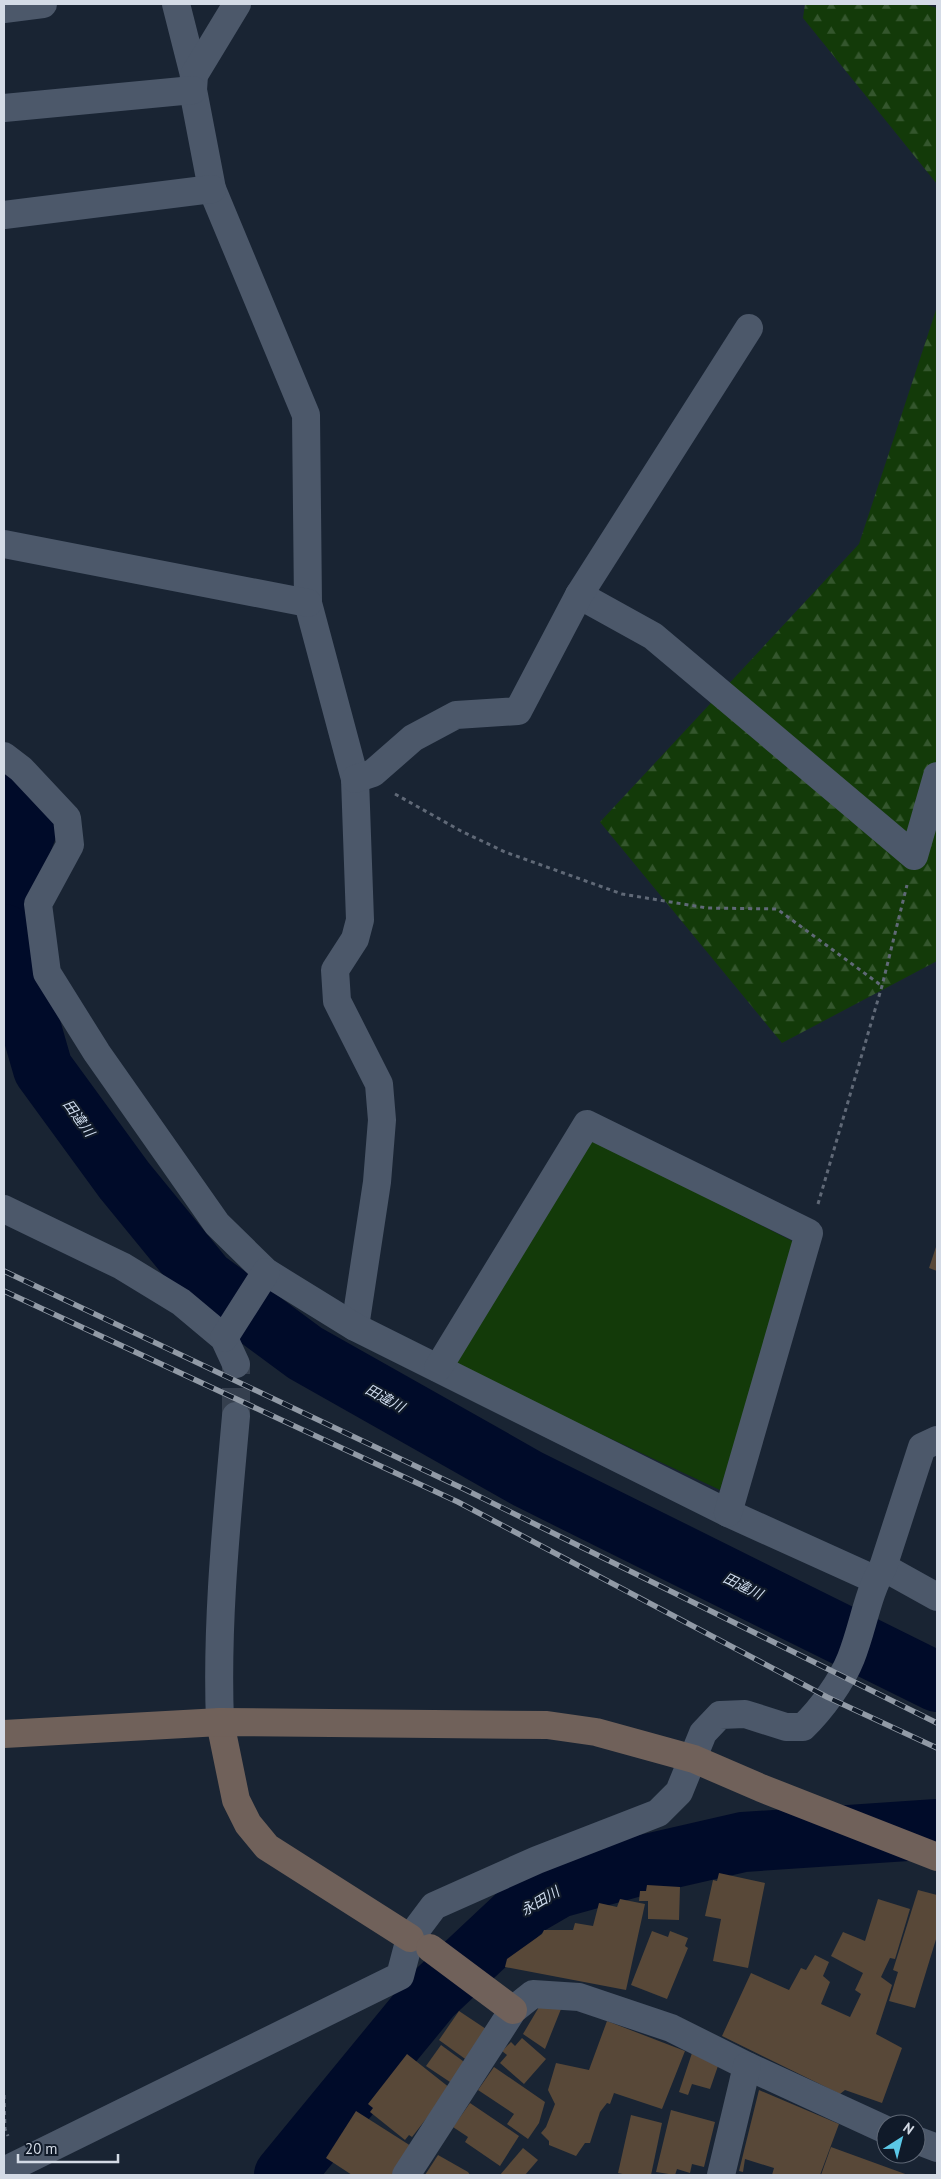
<svg xmlns="http://www.w3.org/2000/svg" width="941" height="2179" font-family="'PT Sans','Noto Sans JP',sans-serif">
  <style>
    .green { fill: #133a09 }
    .forest { fill: url(#forest-firs) }
    .lines { fill: none; stroke-linecap: round; stroke-linejoin: round }
    .river { stroke: #000b29; stroke-width: 60 }
    .building { fill: #584838 }
    .street-tunnel { stroke: #353f4e; stroke-width: 28; stroke-dasharray: 28 14; stroke-linecap: butt }
    .path { stroke: #606977; stroke-width: 3; stroke-dasharray: 4 4; stroke-linecap: butt }
    .street { stroke: #4c586a; stroke-width: 28 }
    .secondary { stroke: #70615a; stroke-width: 28 }
    .rail-casing { stroke: #919aa6; stroke-width: 5.5 }
    .rail { stroke: #101a29; stroke-width: 4; stroke-dasharray: 11; stroke-linecap: butt }
    .labels { text-anchor: middle; stroke-width: 4.5; stroke-linejoin: round; paint-order: stroke }
    .water-label { font-size: 14px; font-style: italic; fill: #d0ddef; stroke: #101a29 }
  </style>
  <defs>
    <pattern id="forest-firs" width="22" height="20" patternUnits="userSpaceOnUse" patternTransform="scale(1.25)"><rect width="22" height="20" fill="#133a09"/><path d="M5 1l3.5 6h-7zM16 11l3.5 6h-7z" fill="#34562d"/></pattern>
  </defs>
  <rect width="100%" height="100%" fill="#192433"/>
  <!-- green -->
  <path class="green" d="M 589,1138 L 796,1243 L 720,1490 L 458,1367 L 453,1358 Z"/>
  <!-- forest -->
  <g class="forest">
    <path d="M 805,4 L 924,4 L 937,8 L 937,184 L 803,18 Z"/>
    <path d="M 937,307 L 937,961 L 782,1043 L 600,822 L 859,544 Z"/>
  </g>
  <g class="lines">
    <!-- river -->
    <g class="river">
      <path d="M 4,797 L 29,824 L 4,891"/>
      <path d="M 4,934 L 43,1069 L 124,1180 L 205,1279 L 305,1353 L 528,1479 L 937,1682"/>
      <path d="M 284,2175 L 432,1995 L 527,1906 L 558,1888 L 634,1867 L 743,1842 L 937,1829"/>
    </g>
  </g>
  <!-- building -->
  <g class="building">
    <path d="M 937,1244 L 937,1271 L 929,1268 Z"/>
    <path d="M 719,1873 L 765,1883 L 748,1968 L 713,1961 L 721,1919 L 705,1916 L 713,1880 L 717,1881 Z"/>
    <path d="M 647,1885 L 680,1887 L 679,1920 L 648,1919 L 648,1901 L 639,1901 L 640,1891 L 646,1891 Z"/>
    <path d="M 918,1890 L 937,1895 L 937,1936 L 915,2008 L 889,2001 L 898,1972 L 893,1970 Z"/>
    <path d="M 620,1899 L 645,1904 L 626,1990 L 505,1967 L 507,1959 L 542,1934 L 544,1930 L 573,1930 L 575,1923 L 593,1926 L 599,1903 L 617,1907 Z"/>
    <path d="M 878,1899 L 910,1909 L 895,1959 L 890,1958 L 881,1977 L 892,1985 L 876,2034 L 902,2048 L 882,2103 L 845,2090 L 840,2094 L 722,2036 L 751,1973 L 789,1990 L 801,1968 L 806,1970 L 815,1955 L 829,1962 L 823,1976 L 830,1982 L 821,2004 L 850,2017 L 861,1994 L 855,1990 L 863,1973 L 831,1956 L 843,1932 L 865,1941 Z"/>
    <path d="M 652,1931 L 668,1937 L 670,1931 L 688,1938 L 685,1946 L 688,1948 L 667,1999 L 631,1985 Z"/>
    <path d="M 563,2004 L 545,2049 L 523,2034 L 539,2007 Z"/>
    <path d="M 459,2011 L 489,2031 L 468,2061 L 439,2040 Z"/>
    <path d="M 607,2021 L 685,2051 L 662,2109 L 614,2093 L 610,2104 L 607,2103 L 600,2112 L 590,2143 L 585,2143 L 576,2156 L 549,2145 L 549,2141 L 541,2133 L 546,2127 L 555,2104 L 548,2090 L 556,2063 L 589,2070 Z"/>
    <path d="M 522,2038 L 546,2059 L 524,2084 L 500,2063 L 507,2055 L 502,2051 L 511,2042 L 515,2046 Z"/>
    <path d="M 441,2045 L 467,2064 L 453,2084 L 426,2066 Z"/>
    <path d="M 692,2053 L 719,2063 L 710,2089 L 692,2084 L 688,2095 L 679,2092 Z"/>
    <path d="M 407,2054 L 450,2088 L 412,2137 L 409,2135 L 405,2140 L 370,2112 L 373,2108 L 368,2104 Z"/>
    <path d="M 494,2067 L 545,2102 L 539,2123 L 528,2139 L 507,2124 L 514,2114 L 478,2090 Z"/>
    <path d="M 759,2090 L 839,2124 L 820,2175 L 772,2175 L 774,2168 L 745,2159 L 743,2172 L 739,2171 Z"/>
    <path d="M 470,2103 L 519,2136 L 500,2166 L 465,2142 L 468,2137 L 453,2127 Z"/>
    <path d="M 671,2110 L 715,2122 L 704,2167 L 692,2164 L 690,2173 L 677,2169 L 675,2175 L 656,2172 Z"/>
    <path d="M 356,2111 L 411,2146 L 393,2175 L 352,2175 L 326,2158 Z"/>
    <path d="M 631,2115 L 662,2123 L 651,2175 L 627,2175 L 618,2173 Z"/>
    <path d="M 831,2147 L 908,2175 L 821,2175 Z"/>
    <path d="M 523,2148 L 538,2160 L 525,2175 L 500,2175 Z"/>
    <path d="M 438,2155 L 468,2172 L 470,2175 L 425,2175 Z"/>
  </g>
  <g class="lines">
    <!-- street-tunnel -->
    <path class="street-tunnel" d="M 236,1416 L 236,1364"/>
    <!-- path -->
    <g class="path">
      <path d="M 395,794 L 461,831 L 505,852 L 622,894 L 707,908 L 777,909 L 882,986"/>
      <path d="M 818,1204 L 882,986 L 907,885"/>
      <path d="M 4,2095 L 5,2129 L 8,2136"/>
    </g>
    <!-- street -->
    <g class="street">
      <path d="M 176,4 L 194,75"/>
      <path d="M 237,4 L 194,75 L 193,90 L 212,189 L 306,415 L 308,603 L 355,779 L 360,920 L 355,939 L 335,970 L 337,1001 L 379,1084 L 382,1120 L 377,1182 L 355,1327"/>
      <path d="M 4,9 L 43,4"/>
      <path d="M 4,108 L 193,90"/>
      <path d="M 4,215 L 212,189"/>
      <path d="M 4,544 L 308,603"/>
      <path d="M 579,595 L 653,636 L 914,856 L 937,776"/>
      <path d="M 4,756 L 21,769 L 67,818 L 70,845 L 38,904 L 47,973 L 97,1053 L 217,1224 L 266,1272 L 355,1327 L 728,1513 L 876,1580"/>
      <path d="M 355,779 L 373,773 L 413,738 L 456,715 L 518,711 L 579,595 L 749,328"/>
      <path d="M 4,1209 L 122,1266 L 181,1302 L 224,1338 L 236,1364"/>
      <path d="M 224,1338 L 266,1272"/>
      <path d="M 438,1368 L 587,1124 L 809,1233 L 728,1513"/>
      <path d="M 883,1567 L 937,1597"/>
      <path d="M 220,1722 C 216,1620 227,1518 236,1416"/>
      <path d="M 916,2140 L 937,2148"/>
      <path d="M 4,2171 L 400,1976 L 410,1938 L 434,1906 L 537,1860 L 658,1813 L 679,1792 L 703,1733 L 720,1715 L 745,1714 L 786,1727 L 803,1727 C 821,1710 842,1681 851,1658 C 863,1628 867,1595 883,1567 L 922,1447 L 937,1440"/>
      <path d="M 406,2175 L 513,2010 L 533,1994 L 579,1997 L 671,2028 L 747,2066 L 886,2130"/>
      <path d="M 721,2175 L 747,2066"/>
    </g>
    <!-- secondary -->
    <g class="secondary">
      <path d="M 220,1722 L 236,1800 L 248,1824 L 267,1847 L 410,1938"/>
      <path d="M 4,1734 L 220,1722 L 547,1725 L 596,1732 L 694,1759 L 761,1788 L 937,1857"/>
      <path d="M 430,1948 L 513,2010"/>
    </g>
    <!-- rail casing -->
    <g class="rail-casing">
      <g id="rail">
        <path d="M 4,1271 L 464,1489 L 937,1723"/>
        <path d="M 4,1291 L 458,1502 L 827,1697 L 937,1748"/>
      </g>
    </g>
    <!-- rail -->
    <use href="#rail" class="rail"/>
  </g>
  <g class="labels">
    <!-- water labels -->
    <g class="water-label">
      <text transform="translate(79 1118) rotate(54)" y="5">田違川</text>
      <text transform="translate(385 1398) rotate(29)" y="5">田違川</text>
      <text transform="translate(743 1586) rotate(26)" y="5">田違川</text>
      <text transform="translate(540 1901) rotate(-31)" y="5">永田川</text>
    </g>
  </g>
  <!-- border -->
  <rect width="941" height="2179" fill="none" stroke="#d4dbe6" stroke-width="10"/>
  <!-- north arrow -->
  <g transform="translate(901 2139) rotate(36)"><circle r="24" fill="#101a29" stroke="#5e6775"/>
  <path d="M0-4L9 19L0 12L-9 19Z" fill="#5bc8e7"/>
  <text y="-8" font-size="14" font-weight="bold" text-anchor="middle" fill="#d4dbe6">N</text>
  </g>
  <!-- scale -->
  <path d="M18 2154v8h100v-8" fill="none" stroke="#d4dbe6" stroke-width="2.5"/>
  <text x="25" y="2154" font-size="15" fill="#d4dbe6" stroke="#101a29" stroke-width="4" paint-order="stroke">20 m</text>
</svg>
